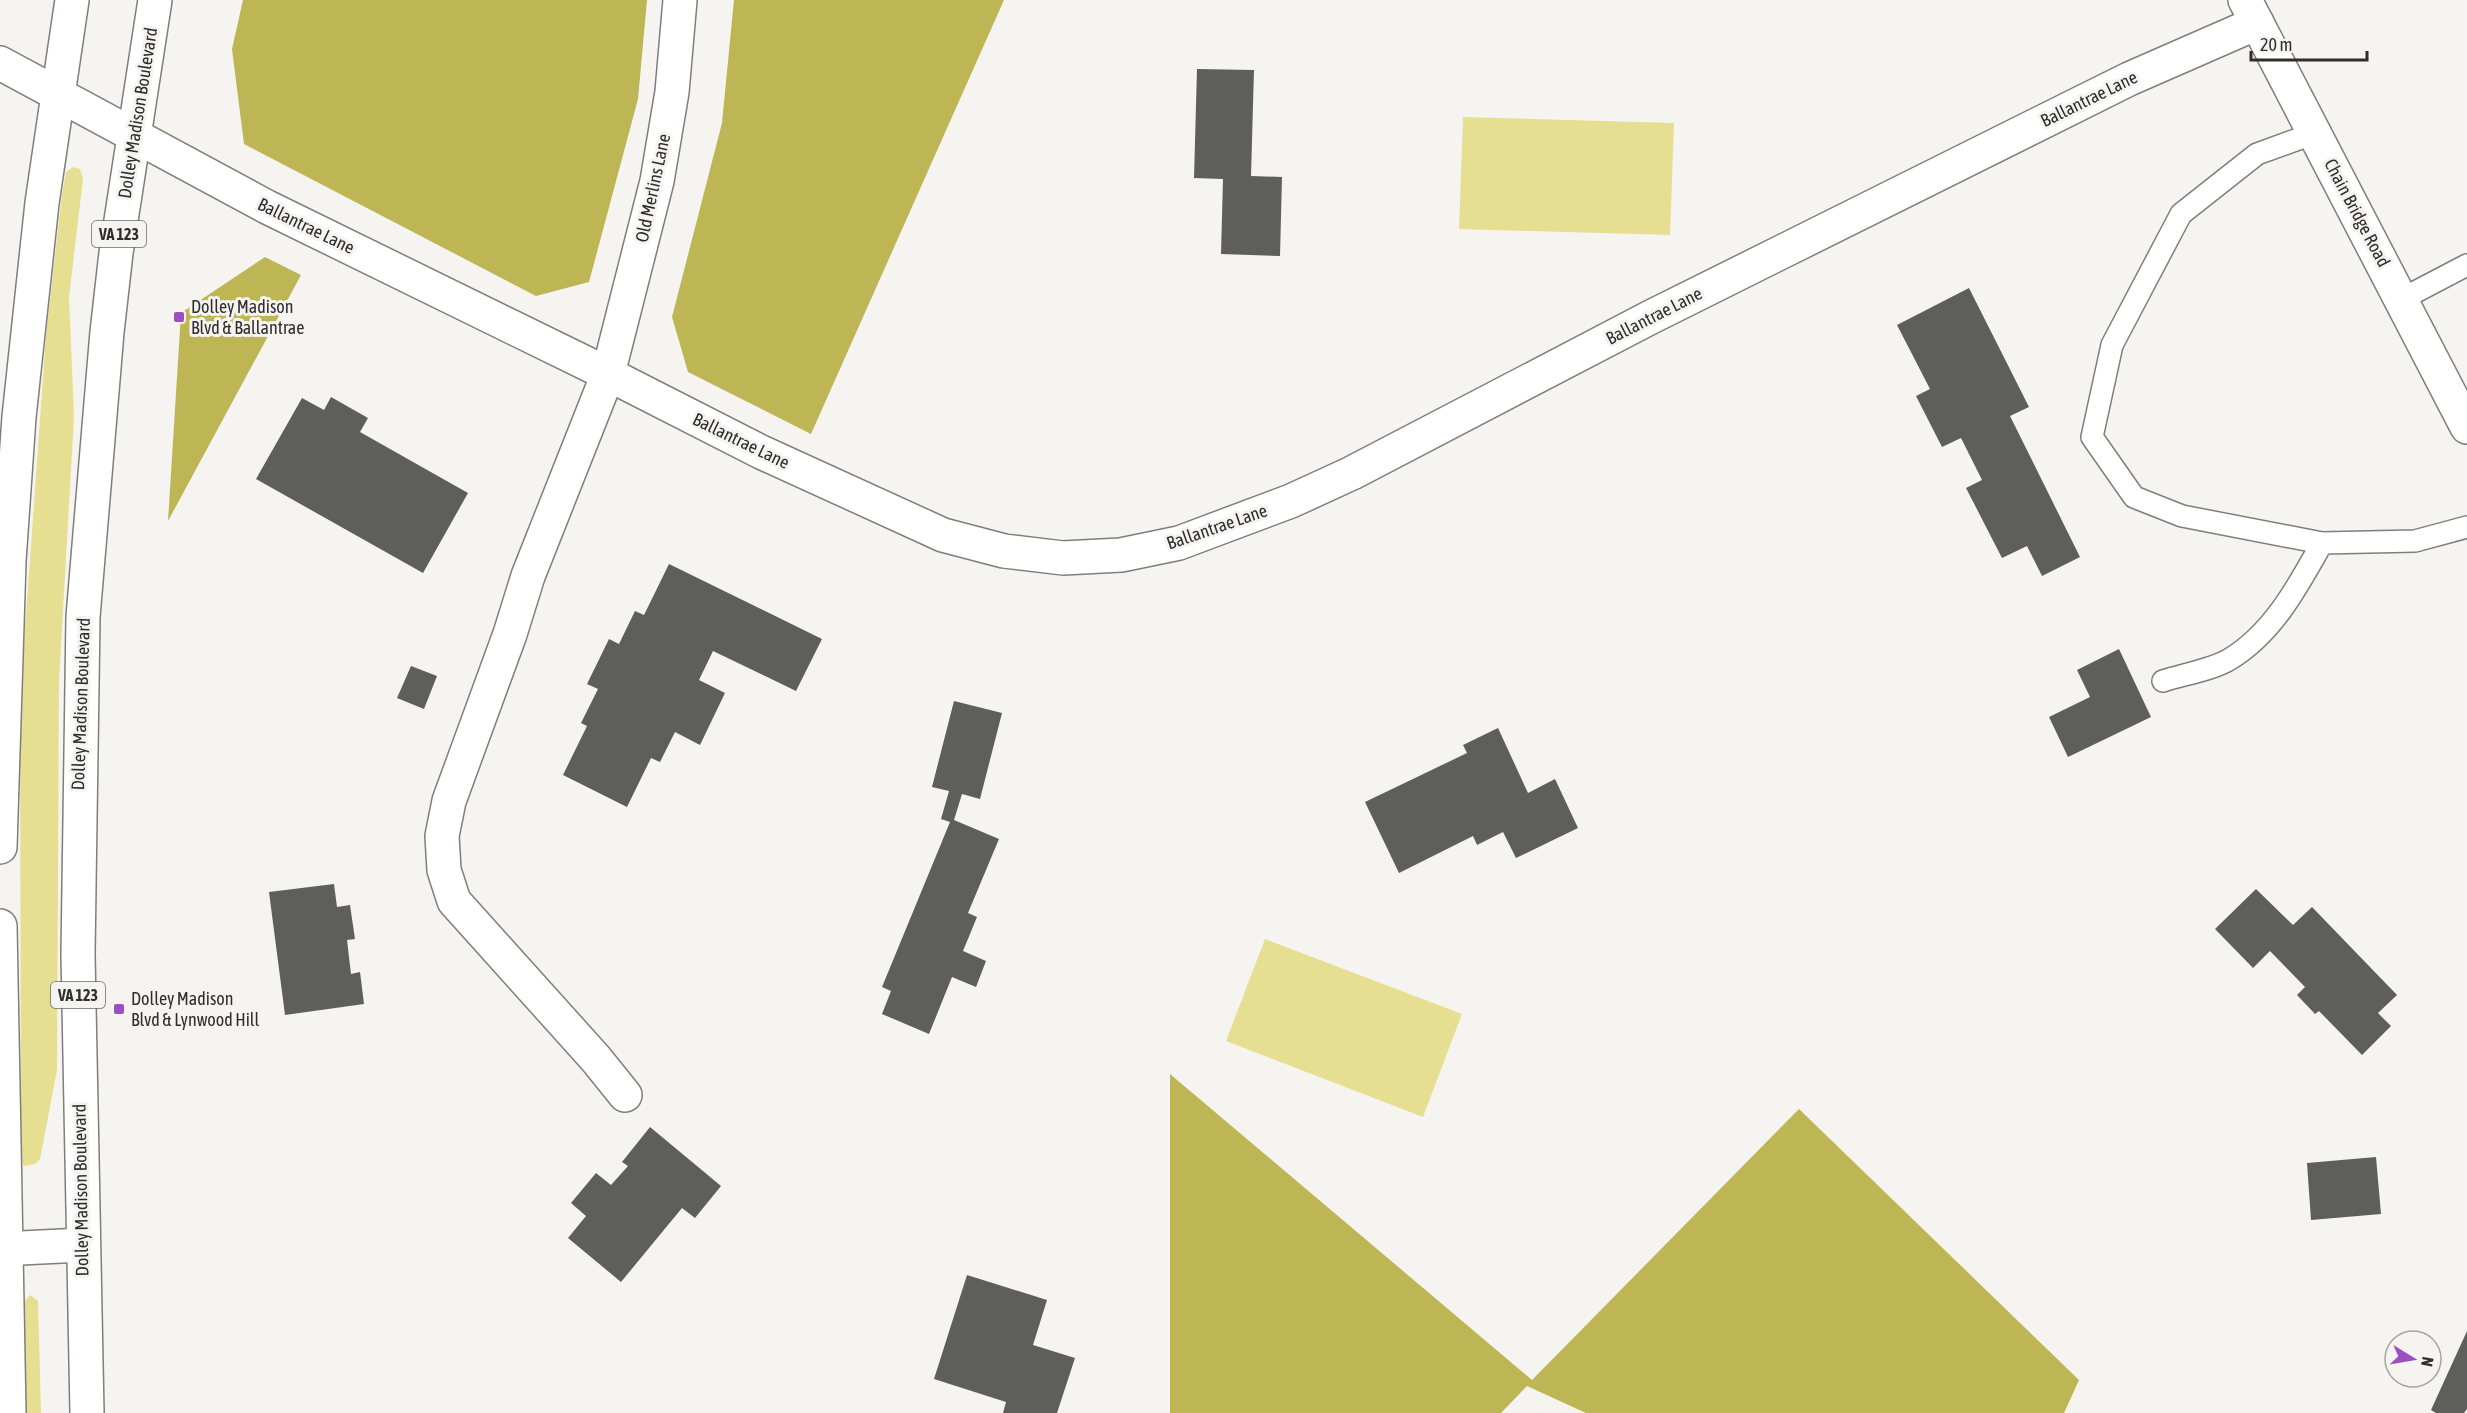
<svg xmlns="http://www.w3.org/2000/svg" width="2467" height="1413" font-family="'Asap Condensed',sans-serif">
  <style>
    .green { fill: #e6df92 }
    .forest { fill: #beb554 }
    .building { fill: #5e5e5a }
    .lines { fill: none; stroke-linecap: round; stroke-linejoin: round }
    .service-casing { stroke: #7f7e7a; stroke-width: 24 }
    .minor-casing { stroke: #7f7e7a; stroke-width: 36 }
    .primary-casing { stroke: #7f7e7a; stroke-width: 36 }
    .service { stroke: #fff; stroke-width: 21 }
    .minor { stroke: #fff; stroke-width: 33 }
    .primary { stroke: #fff; stroke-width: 33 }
    .poi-dot { fill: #9c4fc0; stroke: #f5f4f0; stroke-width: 2 }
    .labels { text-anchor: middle; stroke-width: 6; stroke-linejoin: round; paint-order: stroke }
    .shield { fill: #f5f4f0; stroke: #6a6968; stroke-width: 1.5 }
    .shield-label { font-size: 16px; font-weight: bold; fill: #2e2e2d }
    .street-label { font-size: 18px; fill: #2e2e2d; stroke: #f5f4f0 }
    .poi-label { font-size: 18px; fill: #2e2e2d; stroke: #f5f4f0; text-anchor: start }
  </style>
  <rect width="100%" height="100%" fill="#f5f4f0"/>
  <!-- green -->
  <g class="green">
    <path d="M 1463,117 L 1674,123 L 1670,235 L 1459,229 Z"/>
    <path d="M 73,167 L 80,169 L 83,179 L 69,297 L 74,417 L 59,681 L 57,1070 L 40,1159 L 35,1164 L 25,1166 L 21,1162 L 20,699 L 46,335 L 62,194 L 66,172 Z"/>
    <path d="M 1265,939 L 1462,1014 L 1423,1117 L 1226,1041 Z"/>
    <path d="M 30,1295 L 38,1301 L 41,1413 L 23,1413 L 23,1303 Z"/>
  </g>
  <!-- forest -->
  <g class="forest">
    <path d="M 243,0 L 647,0 L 638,99 L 589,282 L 536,296 L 244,144 L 232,49 Z"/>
    <path d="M 734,0 L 1004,0 L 811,434 L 688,372 L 672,317 L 722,123 Z"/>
    <path d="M 265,257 L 301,275 L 168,521 L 181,313 Z"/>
    <path d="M 1170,1074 L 1532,1380 L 1799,1109 L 2079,1380 L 2064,1413 L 1586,1413 L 1527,1386 L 1501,1413 L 1170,1413 Z"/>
  </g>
  <!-- building -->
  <g class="building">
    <path d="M 1197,69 L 1254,70 L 1251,176 L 1282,177 L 1280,256 L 1221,254 L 1223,179 L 1194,178 Z"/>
    <path d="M 1969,288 L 2029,407 L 2010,416 L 2080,557 L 2042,576 L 2027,546 L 2002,558 L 1966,488 L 1982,480 L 1961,438 L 1942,447 L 1916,396 L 1930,389 L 1897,325 Z"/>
    <path d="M 331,397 L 368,418 L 360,432 L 468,493 L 423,573 L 256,479 L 302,398 L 324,410 Z"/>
    <path d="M 669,564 L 822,639 L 796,691 L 713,651 L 699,680 L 725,693 L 700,745 L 675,732 L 660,762 L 651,758 L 627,807 L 563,775 L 587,726 L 581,723 L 598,689 L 587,684 L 609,639 L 619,644 L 635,611 L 644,615 Z"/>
    <path d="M 2119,649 L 2151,717 L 2068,757 L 2049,717 L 2090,697 L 2077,670 Z"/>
    <path d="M 411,666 L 437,676 L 424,709 L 397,698 Z"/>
    <path d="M 954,701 L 1002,713 L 980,799 L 962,794 L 954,820 L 999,839 L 968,913 L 977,917 L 963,951 L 986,961 L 976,987 L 952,977 L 929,1034 L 882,1014 L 891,991 L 882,987 L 950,822 L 941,819 L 949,791 L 932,787 Z"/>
    <path d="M 1498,728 L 1528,793 L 1555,779 L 1578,828 L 1516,858 L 1503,832 L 1477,845 L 1473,836 L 1399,873 L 1365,802 L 1467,753 L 1463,745 Z"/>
    <path d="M 334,884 L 337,907 L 350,905 L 355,939 L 347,940 L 351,974 L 360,972 L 364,1004 L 285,1015 L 269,892 Z"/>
    <path d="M 2256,889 L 2293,925 L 2312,907 L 2397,995 L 2378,1013 L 2391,1026 L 2362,1055 L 2319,1011 L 2315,1014 L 2297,995 L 2305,987 L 2270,951 L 2253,968 L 2215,929 Z"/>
    <path d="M 650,1127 L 721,1186 L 695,1218 L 682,1208 L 621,1282 L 568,1238 L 586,1216 L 571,1203 L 596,1173 L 611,1185 L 628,1166 L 622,1162 Z"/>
    <path d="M 2376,1157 L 2381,1214 L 2311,1220 L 2307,1163 Z"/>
    <path d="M 967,1275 L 1047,1300 L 1033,1345 L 1075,1358 L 1057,1413 L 1003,1413 L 1006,1402 L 934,1379 Z"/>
    <path d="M 2467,1331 L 2467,1409 L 2464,1413 L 2436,1413 L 2431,1410 Z"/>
  </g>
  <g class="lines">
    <!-- service casing -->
    <g class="service-casing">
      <g id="service">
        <path d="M 2315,133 L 2257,154 L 2181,214 L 2112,345 L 2092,437 L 2134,497 L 2182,516 L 2322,543"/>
        <path d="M 2402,299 L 2467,265"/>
        <path d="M 2163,681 C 2181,675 2215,669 2230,659 C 2273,633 2298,586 2322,543 L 2415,541 L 2467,527"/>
      </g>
    </g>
    <!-- minor casing -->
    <g class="minor-casing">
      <g id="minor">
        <path d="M 2245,0 L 2467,427"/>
        <path d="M 0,63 L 267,207 L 608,374 L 761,452 L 943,535 L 1004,551 L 1063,558 L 1121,555 L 1179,543 L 1291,501 L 1352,473 L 1651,317 L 2129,79 L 2257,23"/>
        <path d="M 625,1095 L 596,1059 L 454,901 L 444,870 L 442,836 L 449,801 L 510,634 L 528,576 L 608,374 L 657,181 L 672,92 L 680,0"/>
        <path d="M 0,1249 L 82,1245"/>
      </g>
    </g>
    <!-- primary casing -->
    <g class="primary-casing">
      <g id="primary">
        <path d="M 0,847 L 9,561 L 19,417 L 42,203 L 72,0"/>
        <path d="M 0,926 L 9,1413"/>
        <path d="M 87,1413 L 78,954 L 83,617 L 107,332 L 116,253 L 155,0"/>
      </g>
    </g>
    <!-- service -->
    <use href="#service" class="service"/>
    <!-- minor -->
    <use href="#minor" class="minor"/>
    <!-- primary -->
    <use href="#primary" class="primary"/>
  </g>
  <!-- markers -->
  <g class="poi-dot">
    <rect x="173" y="311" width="12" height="12" rx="3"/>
    <rect x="113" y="1003" width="12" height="12" rx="3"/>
  </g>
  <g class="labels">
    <!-- shield labels -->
    <g class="shield">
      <rect x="92" y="221" width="54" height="26" rx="4.5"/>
      <rect x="51" y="982" width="54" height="26" rx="4.5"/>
    </g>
    <g class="shield-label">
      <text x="119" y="240">VA 123</text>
      <text x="78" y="1001">VA 123</text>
    </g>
    <!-- street labels -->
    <g class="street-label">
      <text transform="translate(2089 99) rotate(-26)" y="6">Ballantrae Lane</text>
      <text transform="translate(138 113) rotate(-81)" y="6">Dolley Madison Boulevard</text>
      <text transform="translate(653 188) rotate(-78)" y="6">Old Merlins Lane</text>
      <text transform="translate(2357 213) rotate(62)" y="6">Chain Bridge Road</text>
      <text transform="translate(306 226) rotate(26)" y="6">Ballantrae Lane</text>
      <text transform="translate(1654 316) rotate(-27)" y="6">Ballantrae Lane</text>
      <text transform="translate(741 441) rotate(26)" y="6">Ballantrae Lane</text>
      <text transform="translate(1217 527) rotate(-19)" y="6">Ballantrae Lane</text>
      <text transform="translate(81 704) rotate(-88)" y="6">Dolley Madison Boulevard</text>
      <text transform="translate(81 1190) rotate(-91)" y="6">Dolley Madison Boulevard</text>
    </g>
    <!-- poi labels -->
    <g class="poi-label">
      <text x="191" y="313">Dolley Madison<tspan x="191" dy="21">Blvd &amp; Ballantrae</tspan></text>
      <text x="131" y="1005">Dolley Madison<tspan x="131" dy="21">Blvd &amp; Lynwood Hill</tspan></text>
    </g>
  </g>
  <!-- north arrow -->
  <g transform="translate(2413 1359) rotate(101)"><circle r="28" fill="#f5f4f0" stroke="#a5a5a2" stroke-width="1.5"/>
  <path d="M0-4.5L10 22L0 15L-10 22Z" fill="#9c4fc0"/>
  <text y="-9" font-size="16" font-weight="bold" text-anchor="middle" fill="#2e2e2d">N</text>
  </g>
  <!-- scale -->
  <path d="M2251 51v9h116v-9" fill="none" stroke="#2e2e2d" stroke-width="3"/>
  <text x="2260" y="51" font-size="18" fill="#2e2e2d" stroke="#f5f4f0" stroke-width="4.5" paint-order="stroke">20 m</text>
</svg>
